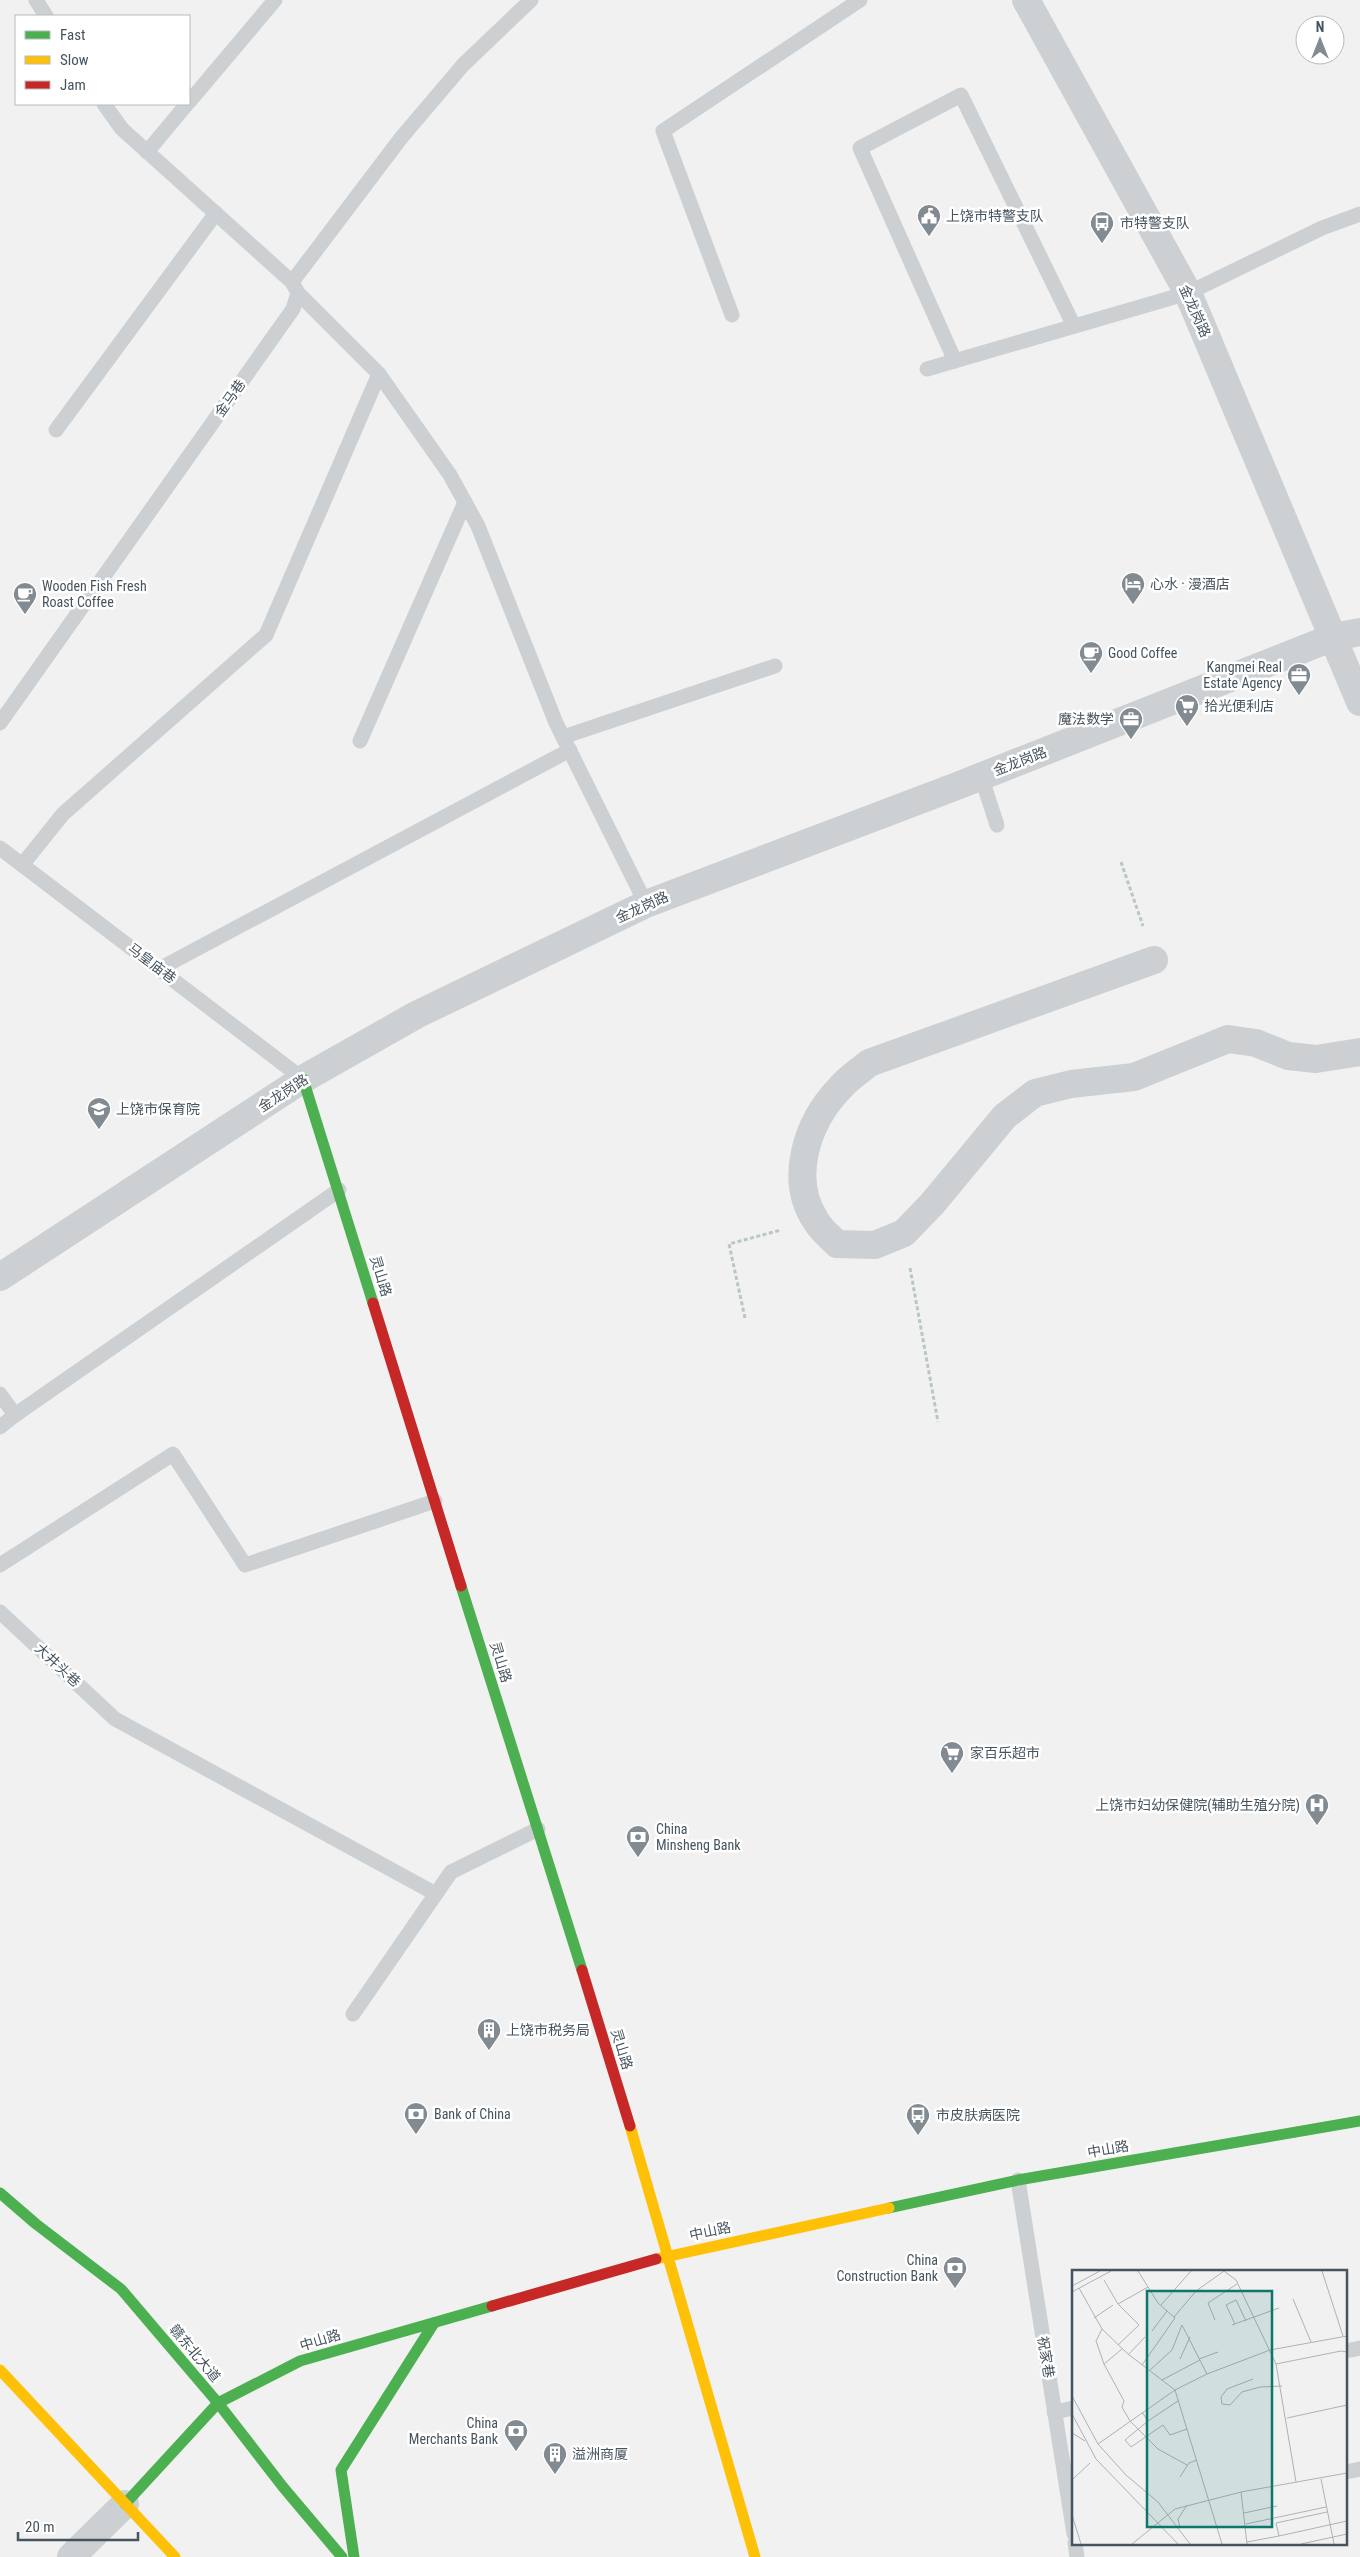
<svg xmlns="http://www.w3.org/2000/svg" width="1360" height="2557" font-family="'Roboto Condensed','Noto Sans SC',sans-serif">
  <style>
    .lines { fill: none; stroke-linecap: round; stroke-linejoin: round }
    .path { stroke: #b9c7c2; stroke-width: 3; stroke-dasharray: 4 2.5; stroke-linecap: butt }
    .lane { stroke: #cdd0d2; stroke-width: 15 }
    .street { stroke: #cdd0d2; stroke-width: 28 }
    .fast { stroke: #4caf50; stroke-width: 11 }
    .slow { stroke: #ffc107; stroke-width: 11 }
    .jam { stroke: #c62828; stroke-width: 11 }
    .labels { text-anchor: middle; stroke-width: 5; stroke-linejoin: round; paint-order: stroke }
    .poi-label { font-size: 14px; fill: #46545f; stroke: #fff; text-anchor: start }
    .street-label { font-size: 14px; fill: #46545f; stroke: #fff }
    .inset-road { fill: none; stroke: #adb2b7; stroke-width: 1 }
    .view { fill: #0f766e; fill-opacity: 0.15; stroke: #0f766e; stroke-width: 2.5 }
    .inset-edge { fill: none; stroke: #46545f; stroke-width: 2.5 }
  </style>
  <rect width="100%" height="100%" fill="#f2f1f1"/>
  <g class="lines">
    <!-- path -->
    <g class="path">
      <path d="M 1121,862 L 1143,926"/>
      <path d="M 910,1268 L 938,1422"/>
      <path d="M 745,1318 L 729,1244 L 781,1230"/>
    </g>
    <!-- lane -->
    <g class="lane">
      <path d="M 36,0 L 46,16"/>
      <path d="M 189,102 L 275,0"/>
      <path d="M 147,152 L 187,104"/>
      <path d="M 292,282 L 401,138 L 463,65 L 531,0"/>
      <path d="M 298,293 L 379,374"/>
      <path d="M 732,315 L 663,131 L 860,0"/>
      <path d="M 955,361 L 860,148 L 961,95 L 1074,326"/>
      <path d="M 927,369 L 1188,293 L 1322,228 L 1360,214"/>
      <path d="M 56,430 L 216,213"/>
      <path d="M 0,723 L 293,309 L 298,293 L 292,282 L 122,129 L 104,104"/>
      <path d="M 563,737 L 775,666"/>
      <path d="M 360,741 L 465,502"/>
      <path d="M 981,776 L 997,825"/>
      <path d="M 0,848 L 303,1079"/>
      <path d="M 22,865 L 63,814 L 266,635 L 379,374 L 450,475 L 478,526 L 556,723 L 646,904"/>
      <path d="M 159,969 L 570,750"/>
      <path d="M 0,1394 L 15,1415 L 339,1190"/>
      <path d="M 0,1427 L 15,1415"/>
      <path d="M 0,1565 L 173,1454 L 245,1565 L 435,1501"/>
      <path d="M 0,1612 L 115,1719 L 436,1894"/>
      <path d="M 353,2014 L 451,1872 L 538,1829"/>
      <path d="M 1018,2180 L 1074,2534"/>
      <path d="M 1346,2351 L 1360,2348"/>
      <path d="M 1054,2412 L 1074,2408"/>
      <path d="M 1346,2472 L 1360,2469"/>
      <path d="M 1075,2543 L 1077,2557"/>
    </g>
    <!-- street -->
    <g class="street">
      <path d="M 1026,0 L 1188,293 L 1360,702"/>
      <path d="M 1154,960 L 869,1063 C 860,1071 848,1078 840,1088 C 807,1122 788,1179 816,1221 C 821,1230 830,1237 837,1244 L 875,1245 L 904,1233 L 932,1204 L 1005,1116 L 1035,1093 L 1071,1084 L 1134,1077 L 1228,1039 L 1256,1043 L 1288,1056 L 1316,1059 L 1360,1052"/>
      <path d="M 0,1277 L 303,1079 L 416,1015 L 646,904 L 957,786 L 1334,637 L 1360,632"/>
      <path d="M 71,2557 L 125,2504"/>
    </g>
    <!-- fast -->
    <g class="fast">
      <path d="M 303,1079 L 373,1303"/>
      <path d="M 461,1586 L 582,1970"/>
      <path d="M 0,2193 L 36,2224 L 121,2289 L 218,2403 L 283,2487 L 342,2557"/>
      <path d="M 889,2208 L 1018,2180 L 1360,2121"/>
      <path d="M 125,2504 L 218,2403 L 300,2361 L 492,2306"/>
      <path d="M 354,2557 L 341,2470 L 434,2323"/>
    </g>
    <!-- slow -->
    <g class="slow">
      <path d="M 630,2126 L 755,2557"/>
      <path d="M 656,2259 L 889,2208"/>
      <path d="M 0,2370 L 175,2557"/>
    </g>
    <!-- jam -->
    <g class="jam">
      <path d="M 373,1303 L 461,1586"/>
      <path d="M 582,1970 L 630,2126"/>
      <path d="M 492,2306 L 656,2259"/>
    </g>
  </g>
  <!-- icons -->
  <defs>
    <g id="civic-pin" transform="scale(1.25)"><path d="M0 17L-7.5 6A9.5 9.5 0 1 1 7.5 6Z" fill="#828b92" stroke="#fff"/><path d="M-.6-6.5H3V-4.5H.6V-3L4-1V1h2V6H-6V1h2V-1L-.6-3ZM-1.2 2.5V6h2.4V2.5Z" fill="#fff"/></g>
    <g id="bus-pin" transform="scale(1.25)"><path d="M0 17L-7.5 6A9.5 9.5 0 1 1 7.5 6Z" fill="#828b92" stroke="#fff"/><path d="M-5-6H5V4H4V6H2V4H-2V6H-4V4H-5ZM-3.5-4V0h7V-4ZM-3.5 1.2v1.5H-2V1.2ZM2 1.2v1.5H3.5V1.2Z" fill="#fff"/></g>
    <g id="hotel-pin" transform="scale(1.25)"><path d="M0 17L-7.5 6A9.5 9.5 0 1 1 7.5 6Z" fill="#828b92" stroke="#fff"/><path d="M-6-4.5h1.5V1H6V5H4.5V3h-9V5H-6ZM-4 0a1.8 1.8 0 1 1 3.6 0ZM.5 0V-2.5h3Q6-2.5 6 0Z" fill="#fff"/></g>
    <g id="cafe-pin" transform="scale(1.25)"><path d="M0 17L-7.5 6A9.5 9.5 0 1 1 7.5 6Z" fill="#828b92" stroke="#fff"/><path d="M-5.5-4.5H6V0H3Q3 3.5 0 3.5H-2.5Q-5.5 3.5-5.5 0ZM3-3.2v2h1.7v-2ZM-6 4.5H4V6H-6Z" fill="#fff"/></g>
    <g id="office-pin" transform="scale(1.25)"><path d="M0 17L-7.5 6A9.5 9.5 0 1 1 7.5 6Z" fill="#828b92" stroke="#fff"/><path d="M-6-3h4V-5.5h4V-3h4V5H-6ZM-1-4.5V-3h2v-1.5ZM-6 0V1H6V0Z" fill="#fff"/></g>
    <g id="supermarket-pin" transform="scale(1.25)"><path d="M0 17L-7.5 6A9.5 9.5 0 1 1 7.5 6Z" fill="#828b92" stroke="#fff"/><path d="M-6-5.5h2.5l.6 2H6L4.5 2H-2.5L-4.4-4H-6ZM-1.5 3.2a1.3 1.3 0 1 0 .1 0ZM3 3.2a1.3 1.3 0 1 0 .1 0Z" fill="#fff"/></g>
    <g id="school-pin" transform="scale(1.25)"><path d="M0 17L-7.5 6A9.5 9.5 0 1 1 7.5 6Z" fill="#828b92" stroke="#fff"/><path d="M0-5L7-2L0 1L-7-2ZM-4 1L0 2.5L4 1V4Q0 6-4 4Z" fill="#fff"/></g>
    <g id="hospital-pin" transform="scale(1.25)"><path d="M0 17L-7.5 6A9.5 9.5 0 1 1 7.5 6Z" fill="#828b92" stroke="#fff"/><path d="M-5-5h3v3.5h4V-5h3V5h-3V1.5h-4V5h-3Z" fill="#fff"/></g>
    <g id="bank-pin" transform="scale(1.25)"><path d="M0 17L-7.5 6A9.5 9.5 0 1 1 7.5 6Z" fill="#828b92" stroke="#fff"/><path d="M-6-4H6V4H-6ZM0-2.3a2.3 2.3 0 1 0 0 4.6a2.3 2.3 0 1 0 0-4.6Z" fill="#fff"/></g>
    <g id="building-pin" transform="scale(1.25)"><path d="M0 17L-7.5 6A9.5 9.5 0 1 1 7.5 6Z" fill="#828b92" stroke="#fff"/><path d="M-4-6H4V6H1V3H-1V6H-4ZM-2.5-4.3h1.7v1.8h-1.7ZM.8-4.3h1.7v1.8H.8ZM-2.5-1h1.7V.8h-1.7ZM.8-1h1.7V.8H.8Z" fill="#fff"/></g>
  </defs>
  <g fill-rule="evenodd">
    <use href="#civic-pin" x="929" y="216"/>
    <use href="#bus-pin" x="1102" y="223"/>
    <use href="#hotel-pin" x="1133" y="584"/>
    <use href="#cafe-pin" x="25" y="594"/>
    <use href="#cafe-pin" x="1091" y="653"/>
    <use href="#office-pin" x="1299" y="675"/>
    <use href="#supermarket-pin" x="1187" y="706"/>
    <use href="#office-pin" x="1131" y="719"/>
    <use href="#school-pin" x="99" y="1109"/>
    <use href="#supermarket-pin" x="952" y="1753"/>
    <use href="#hospital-pin" x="1317" y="1805"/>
    <use href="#bank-pin" x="638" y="1837"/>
    <use href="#building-pin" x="489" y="2030"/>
    <use href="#bank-pin" x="416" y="2114"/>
    <use href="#bus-pin" x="918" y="2115"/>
    <use href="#bank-pin" x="955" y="2268"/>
    <use href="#bank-pin" x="516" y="2431"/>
    <use href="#building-pin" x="555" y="2454"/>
  </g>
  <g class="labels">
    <!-- poi labels -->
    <g class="poi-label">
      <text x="946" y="221">上饶市特警支队</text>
      <text x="1120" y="228">市特警支队</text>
      <text x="1150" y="589">心水 · 漫酒店</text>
      <text x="42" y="591">Wooden Fish Fresh<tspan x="42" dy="16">Roast Coffee</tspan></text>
      <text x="1108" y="658">Good Coffee</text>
      <text x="1282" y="672" text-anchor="end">Kangmei Real<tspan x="1282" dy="16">Estate Agency</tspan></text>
      <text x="1204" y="711">拾光便利店</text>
      <text x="1114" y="724" text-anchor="end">魔法数学</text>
      <text x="116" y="1114">上饶市保育院</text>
      <text x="970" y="1758">家百乐超市</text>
      <text x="1300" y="1810" text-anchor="end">上饶市妇幼保健院(辅助生殖分院)</text>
      <text x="656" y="1834">China<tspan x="656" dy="16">Minsheng Bank</tspan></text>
      <text x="506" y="2035">上饶市税务局</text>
      <text x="434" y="2119">Bank of China</text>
      <text x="936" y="2120">市皮肤病医院</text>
      <text x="938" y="2265" text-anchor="end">China<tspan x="938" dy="16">Construction Bank</tspan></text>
      <text x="498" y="2428" text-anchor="end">China<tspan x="498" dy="16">Merchants Bank</tspan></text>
      <text x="572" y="2459">溢洲商厦</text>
    </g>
    <!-- street labels -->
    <g class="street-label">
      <text transform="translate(1195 311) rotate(66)" y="5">金龙岗路</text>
      <text transform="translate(230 398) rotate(-55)" y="5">金马巷</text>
      <text transform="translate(1020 761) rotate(-21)" y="5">金龙岗路</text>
      <text transform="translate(642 907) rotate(-24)" y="5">金龙岗路</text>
      <text transform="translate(152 963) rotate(37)" y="5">马皇庙巷</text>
      <text transform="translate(283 1093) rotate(-33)" y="5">金龙岗路</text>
      <text transform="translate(381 1276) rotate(73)" y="5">灵山路</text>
      <text transform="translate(501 1662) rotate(73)" y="5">灵山路</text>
      <text transform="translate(58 1665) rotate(43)" y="5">大井头巷</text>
      <text transform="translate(622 2049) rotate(73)" y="5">灵山路</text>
      <text transform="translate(1108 2149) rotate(-10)" y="5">中山路</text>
      <text transform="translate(710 2231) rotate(-12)" y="5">中山路</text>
      <text transform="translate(320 2340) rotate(-17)" y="5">中山路</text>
      <text transform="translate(195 2353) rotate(50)" y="5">赣东北大道</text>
      <text transform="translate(1046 2357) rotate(81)" y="5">祝家巷</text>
    </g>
  </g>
  <!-- overview -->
  <g transform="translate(1072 2270)">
    <rect width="275" height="275" fill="#f2f1f1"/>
    <path class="inset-road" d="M 66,1 L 86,33 L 103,48 L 70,95M 152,1 L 164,10 L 204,94 L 224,212M 250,1 L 271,66M 32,10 L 46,34M 0,16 L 28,1M 7,18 L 30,59 L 56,84 L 103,120M 0,22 L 39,1M 221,29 L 239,72M 89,35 L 119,1M 102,47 L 124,21 L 152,1M 22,48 L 41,35M 143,50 L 136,33 L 165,14M 163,54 L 154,35 L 164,30 L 174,51M 160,55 L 207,38M 30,59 L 24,71 L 32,94M 80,61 L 95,41M 46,75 L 67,55 L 46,34 L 76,17M 50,79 L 32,94 L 52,131 L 50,137 L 58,151 L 86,179 L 115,195M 56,85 L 73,67M 108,89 L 118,67M 127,89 L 146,82M 204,94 L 269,81 L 275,82M 77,101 L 100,80 L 110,55 L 135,104M 181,109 L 155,119 L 149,127 L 150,134 L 158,135 L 170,122 L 188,117 L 210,116M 90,110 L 128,90M 103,120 L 150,274M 0,126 L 26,174 L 54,205 L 86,232 L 118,274M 70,142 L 76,151 L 106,131M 0,144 L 24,189 L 106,274M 215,148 L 275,135M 76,151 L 53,170 L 59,177 L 91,155 L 98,165 L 115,159M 0,163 L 13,171M 26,174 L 103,120 L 135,104 L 198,80 L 275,66M 108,207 L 117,193 L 125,190M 249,209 L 262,274M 0,210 L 18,193M 169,222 L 175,274M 255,242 L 204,253 L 207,266 L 275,251M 172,243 L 205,236M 0,245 L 9,274M 174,254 L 254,237M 108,258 L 106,249 L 115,235M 175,272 L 207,266M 60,274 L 103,239 L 169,222 L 275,203M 229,274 L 275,264"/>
    <path class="view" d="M 75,21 L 200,21 L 200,257 L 75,257 Z"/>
    <rect width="275" height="275" class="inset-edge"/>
  </g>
  <!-- legend -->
  <rect x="15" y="15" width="175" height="90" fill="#ffffff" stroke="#b5bbbf"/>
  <rect x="25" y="31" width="25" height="8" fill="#4caf50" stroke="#b5bbbf"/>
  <text x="60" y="40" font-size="15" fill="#46545f">Fast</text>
  <rect x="25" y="56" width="25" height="8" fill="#ffc107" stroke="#b5bbbf"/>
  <text x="60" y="65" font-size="15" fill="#46545f">Slow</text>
  <rect x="25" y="81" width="25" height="8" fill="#c62828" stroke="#b5bbbf"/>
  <text x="60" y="90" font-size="15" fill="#46545f">Jam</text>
  <!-- north arrow -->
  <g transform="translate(1320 40)"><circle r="24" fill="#ffffff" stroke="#b5bbbf"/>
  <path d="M0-4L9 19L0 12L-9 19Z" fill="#828b92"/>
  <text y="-8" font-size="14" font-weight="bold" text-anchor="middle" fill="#46545f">N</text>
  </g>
  <!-- scale -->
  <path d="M18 2532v8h120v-8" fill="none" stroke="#46545f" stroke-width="2.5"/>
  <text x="25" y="2532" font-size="15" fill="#46545f" stroke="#ffffff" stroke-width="4" paint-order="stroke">20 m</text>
</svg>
